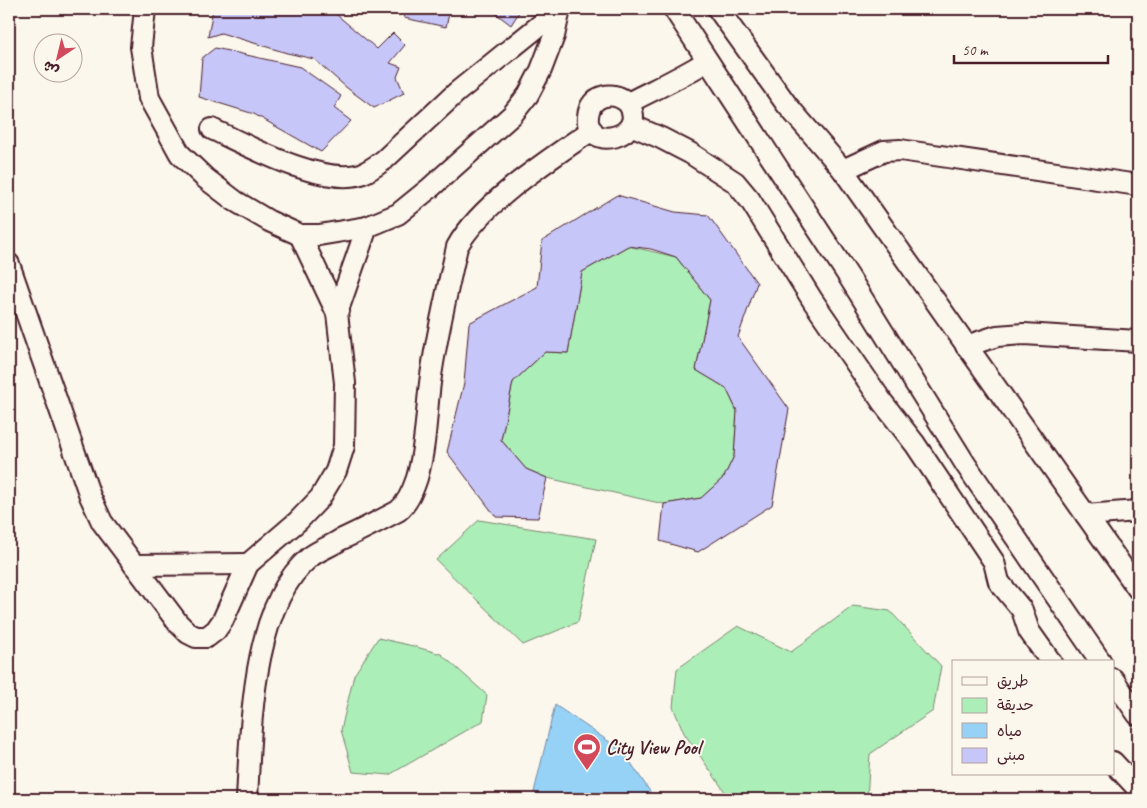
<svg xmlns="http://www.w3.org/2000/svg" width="1147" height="808" font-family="Caveat,'Playpen Sans Arabic',sans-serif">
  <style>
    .green { fill: #aceeb7; stroke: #7b8671 }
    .water { fill: #95d2f6; stroke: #778aa5 }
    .building { fill: #c7c6f8; stroke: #4a1f2b }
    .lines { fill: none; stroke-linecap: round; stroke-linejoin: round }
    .minor-casing { stroke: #4a1f2b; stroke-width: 24 }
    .minor { stroke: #fbf7ec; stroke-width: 20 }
    .labels { text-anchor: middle; stroke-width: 4; stroke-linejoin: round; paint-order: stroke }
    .poi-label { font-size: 20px; font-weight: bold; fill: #4a1f2b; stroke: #fbf7ec; text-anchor: start }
  </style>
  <rect width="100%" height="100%" fill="#fbf7ec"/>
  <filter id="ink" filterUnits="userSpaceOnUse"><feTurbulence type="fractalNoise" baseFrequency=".02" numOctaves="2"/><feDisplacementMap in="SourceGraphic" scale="10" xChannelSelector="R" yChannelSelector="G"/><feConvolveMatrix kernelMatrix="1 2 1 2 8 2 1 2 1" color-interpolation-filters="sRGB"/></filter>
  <g filter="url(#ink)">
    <!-- green -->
    <g class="green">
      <path d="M 628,246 L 676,257 L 710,300 L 696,370 L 726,388 L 737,411 L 734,456 L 724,477 L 701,498 L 664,504 L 547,478 L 526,469 L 501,440 L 513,382 L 545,352 L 568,353 L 582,272 Z"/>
      <path d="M 479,520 L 596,539 L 578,622 L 523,645 L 436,560 Z"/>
      <path d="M 853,606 L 890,611 L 941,666 L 933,711 L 870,754 L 867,799 L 730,799 L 684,733 L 673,707 L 677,669 L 738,626 L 791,652 Z"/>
      <path d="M 378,638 L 413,646 L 441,654 L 487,695 L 483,721 L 389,775 L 353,772 L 341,730 L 354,675 Z"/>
    </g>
    <!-- water -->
    <path class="water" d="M 555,705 L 623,751 L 655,799 L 540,799 L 534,792 Z"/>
    <!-- building -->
    <g class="building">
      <path d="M 213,9 L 330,9 L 377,49 L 393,33 L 405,45 L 390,63 L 401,67 L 397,77 L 404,93 L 374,108 L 347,88 L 314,59 L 287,53 L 221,33 L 208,37 Z"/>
      <path d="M 402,9 L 450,9 L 446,27 L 404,18 Z"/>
      <path d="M 490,9 L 521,9 L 511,25 Z"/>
      <path d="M 215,48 L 300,67 L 341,96 L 334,108 L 351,121 L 321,152 L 254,114 L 199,97 L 202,58 Z"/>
      <path d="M 617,195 L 675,212 L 708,215 L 757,283 L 738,337 L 789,409 L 772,505 L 698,552 L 660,541 L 664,504 L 701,498 L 724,477 L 734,456 L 737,411 L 726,388 L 696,370 L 710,300 L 676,257 L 651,249 L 628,246 L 582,272 L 568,353 L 545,352 L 513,382 L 501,440 L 526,469 L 547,478 L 538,518 L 496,517 L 447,452 L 464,383 L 469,323 L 537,287 L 542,241 Z"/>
    </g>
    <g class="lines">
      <!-- minor casing -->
      <g class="minor-casing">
        <g id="minor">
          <path d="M 145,9 L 141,47 L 149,98 L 180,154 L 205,178 L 235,201 L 269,221 L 300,235 L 319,235 L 367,227 L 398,214 L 430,188 L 512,115 L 528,95 L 541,70 L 554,36 L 560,9"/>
          <path d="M 674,9 L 849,277 L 966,465 L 1101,662"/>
          <path d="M 718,9 L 787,105 L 843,170 L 1138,589"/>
          <path d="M 628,103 C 651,137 584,154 588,116 C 590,94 614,90 628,103 C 655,89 682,77 707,61"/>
          <path d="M 631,125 L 661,138 L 690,153 L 735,182 L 750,200 L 813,301 L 883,403 L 915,444 L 994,562 L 999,582 L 1022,610 L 1029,631 L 1051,662"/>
          <path d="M 212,129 C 248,146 322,186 361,174 C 369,171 376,166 384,160 L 457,92 L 560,9"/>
          <path d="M 843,170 L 884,151 L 900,150 L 1138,185"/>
          <path d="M 9,264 L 90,496 L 102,522 L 178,623 L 188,633 L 196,637 L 207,637 L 216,630 L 223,620 L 248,564 L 298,521 L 320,498 L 336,471 L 344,446 L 345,383 L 337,313 L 300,235"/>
          <path d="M 337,313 L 367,227"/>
          <path d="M 966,346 L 997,336 L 1024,334 L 1138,341"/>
          <path d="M 1086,515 L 1138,511"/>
          <path d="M 134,565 L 248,564"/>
          <path d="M 1113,679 L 1138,715"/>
          <path d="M 1113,762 L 1138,789"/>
          <path d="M 247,799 C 251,728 251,606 310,557 C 319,550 331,546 340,540 C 360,531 379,521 398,511 C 408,503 413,490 417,478 C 426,447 426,414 430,383 C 436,337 447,292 457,247 C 480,204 551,158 592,130"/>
        </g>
      </g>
      <!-- minor -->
      <use href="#minor" class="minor"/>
    </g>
  </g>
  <!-- icons -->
  <defs>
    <g id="stadium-pin" transform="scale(1.4375)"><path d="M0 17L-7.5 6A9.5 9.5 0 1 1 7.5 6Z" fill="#d1495b" stroke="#fbf7ec"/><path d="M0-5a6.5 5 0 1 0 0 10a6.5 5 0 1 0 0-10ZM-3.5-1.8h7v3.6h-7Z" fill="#fff"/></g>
  </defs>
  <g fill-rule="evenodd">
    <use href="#stadium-pin" x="587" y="747"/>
  </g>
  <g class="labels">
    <!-- poi labels -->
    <g class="poi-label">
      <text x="606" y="754">City View Pool</text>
    </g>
  </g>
  <!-- margin -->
  <rect width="1147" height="808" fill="none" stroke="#fbf7ec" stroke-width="30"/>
  <rect x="15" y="15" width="1117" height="778" fill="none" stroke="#4a1f2b" stroke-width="2" filter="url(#ink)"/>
  <!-- legend -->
  <rect x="952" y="660" width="162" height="115" fill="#fbf7ec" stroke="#b4a19f"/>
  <rect x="962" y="677" width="25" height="8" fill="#fbf7ec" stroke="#b4a19f"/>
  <text x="997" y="686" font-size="15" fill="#4a1f2b">طريق</text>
  <rect x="962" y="698" width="25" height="15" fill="#aceeb7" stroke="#b4a19f"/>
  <text x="997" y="710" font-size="15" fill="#4a1f2b">حديقة</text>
  <rect x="962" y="723" width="25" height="15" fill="#95d2f6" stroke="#b4a19f"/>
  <text x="997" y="736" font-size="15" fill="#4a1f2b">مياه</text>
  <rect x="962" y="748" width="25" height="15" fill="#c7c6f8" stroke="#b4a19f"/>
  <text x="997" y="760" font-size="15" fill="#4a1f2b">مبنى</text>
  <!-- north arrow -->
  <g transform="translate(58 58) rotate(215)"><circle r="24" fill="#fbf7ec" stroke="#b4a19f"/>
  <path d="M0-4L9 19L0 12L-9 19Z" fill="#d1495b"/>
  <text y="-8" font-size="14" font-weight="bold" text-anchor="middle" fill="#4a1f2b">ش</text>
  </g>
  <!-- scale -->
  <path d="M954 55v8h154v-8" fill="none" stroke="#4a1f2b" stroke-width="2.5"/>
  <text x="962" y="55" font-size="15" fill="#4a1f2b" stroke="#fbf7ec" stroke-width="4" paint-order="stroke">50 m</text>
</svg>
